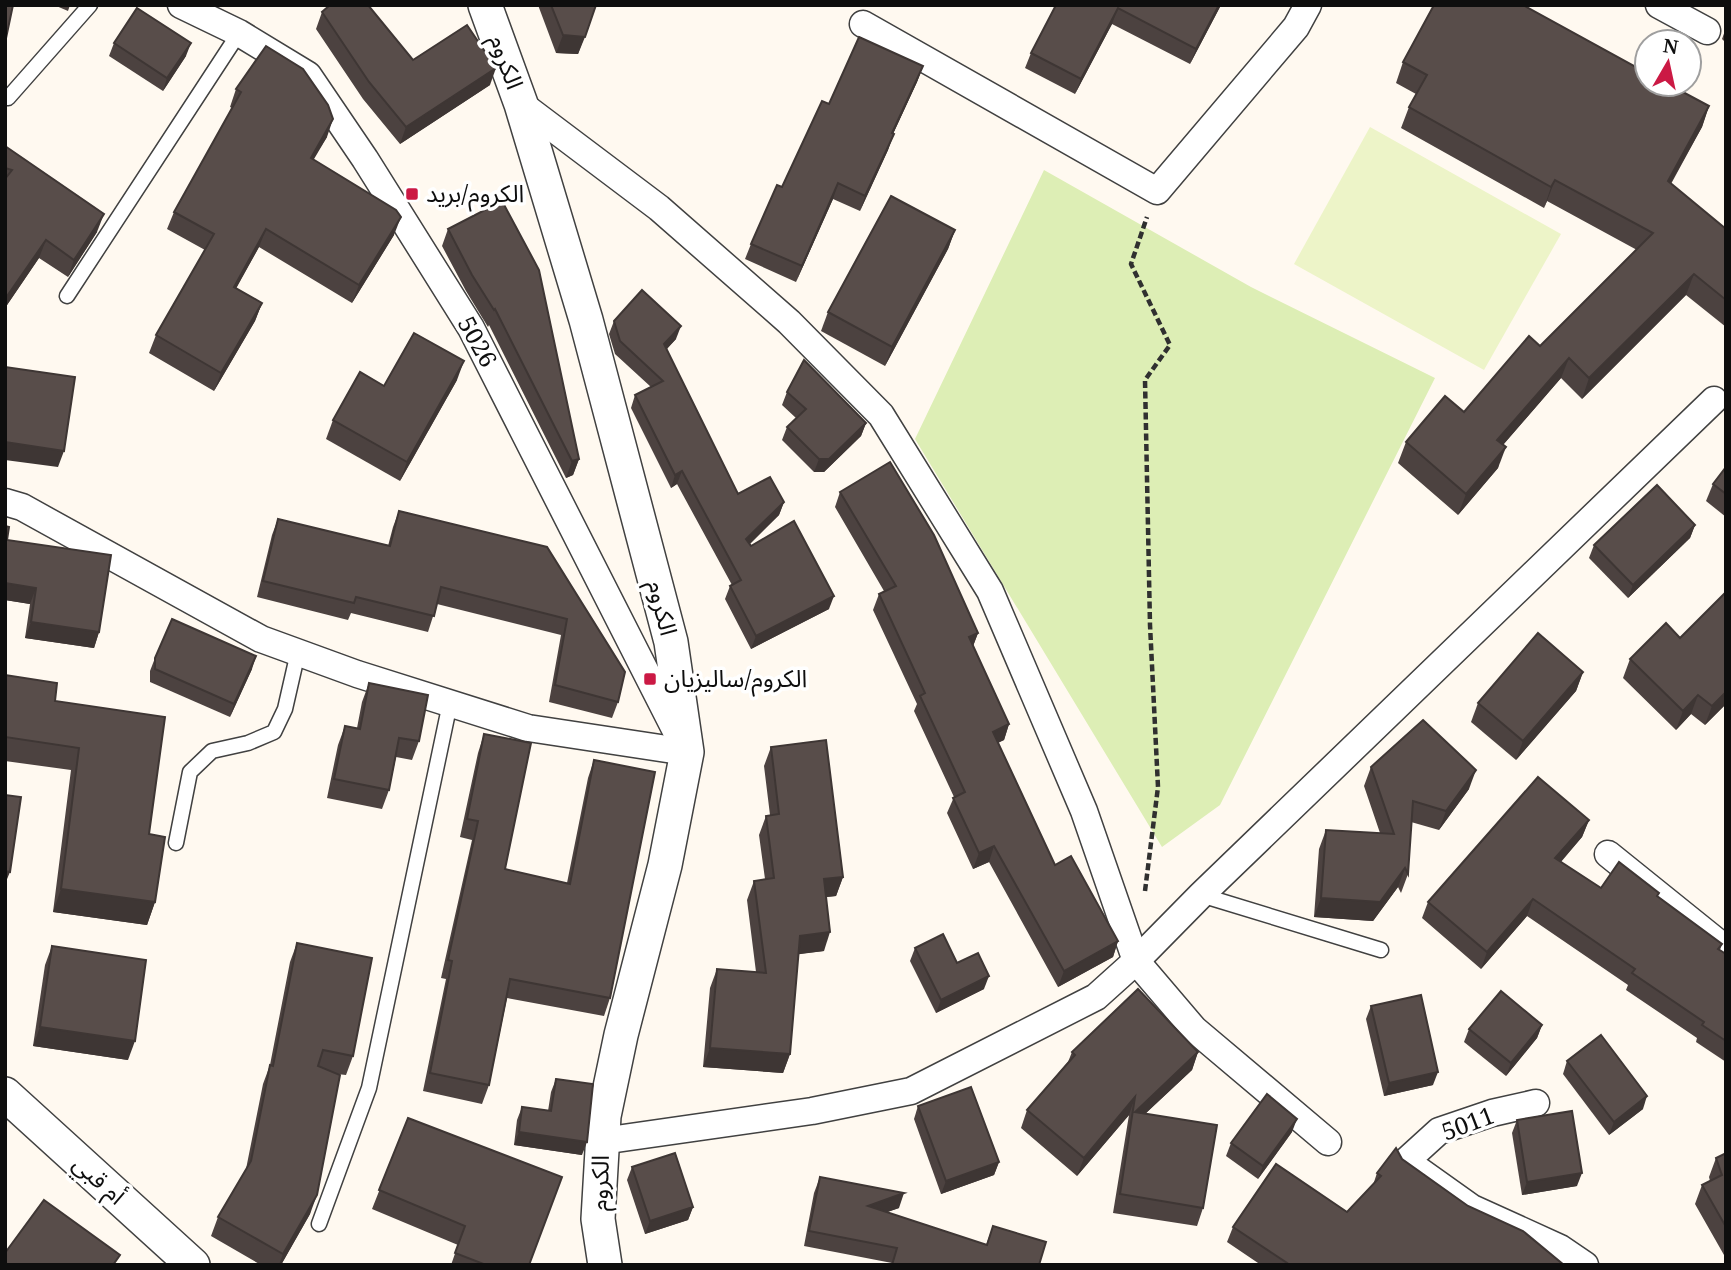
<svg xmlns="http://www.w3.org/2000/svg" width="1731" height="1270" font-family="'Noto Serif','Noto Sans Arabic',serif">
  <style>
    .green { fill: #ddeeb5 }
    .pitch { fill: #edf4c8 }
    .lines { fill: none; stroke-linecap: round; stroke-linejoin: round }
    .service-casing { stroke: #414141; stroke-width: 17 }
    .minor-casing { stroke: #414141; stroke-width: 29 }
    .tertiary-casing { stroke: #414141; stroke-width: 36 }
    .path { stroke: #303030; stroke-width: 4.5; stroke-dasharray: 7 3.5; stroke-linecap: butt }
    .service { stroke: #fff; stroke-width: 14 }
    .minor { stroke: #fff; stroke-width: 26 }
    .tertiary { stroke: #fff; stroke-width: 33 }
    .wall { fill: #4c4240 }
    .shaded-wall { fill: #3e3634 }
    .building { fill: #584d4a; stroke: #3e3634; stroke-width: 2 }
    .poi-dot { fill: #cb1944; stroke: #fff; stroke-width: 2.5 }
    .labels { text-anchor: middle; stroke-width: 7; stroke-linejoin: round; paint-order: stroke }
    .street-label { font-size: 24px; fill: #0e0e0e; stroke: #fff }
    .poi-label { font-size: 24px; fill: #0e0e0e; stroke: #fff; text-anchor: start }
  </style>
  <rect width="100%" height="100%" fill="#fff9f0"/>
  <!-- green -->
  <path class="green" d="M 1044,170 L 1251,287 L 1435,378 L 1220,805 L 1162,847 L 915,439 Z"/>
  <!-- pitch -->
  <path class="pitch" d="M 1370,127 L 1561,234 L 1484,370 L 1294,264 Z"/>
  <g class="lines">
    <!-- service casing -->
    <g class="service-casing">
      <g id="service">
        <path d="M 5,97 L 8,98 L 90,5"/>
        <path d="M 67,296 L 239,33"/>
        <path d="M 176,843 L 190,772 L 212,751 L 248,743 L 274,732 L 285,709 L 298,652"/>
        <path d="M 1201,895 L 1381,950"/>
        <path d="M 319,1224 L 369,1088 L 450,703"/>
      </g>
    </g>
    <!-- minor casing -->
    <g class="minor-casing">
      <g id="minor">
        <path d="M 181,5 L 239,33 L 308,75 L 365,159 L 471,328 L 679,737"/>
        <path d="M 1659,5 L 1707,31"/>
        <path d="M 863,24 L 1157,191 L 1296,27 L 1308,5"/>
        <path d="M 521,104 L 659,208 L 789,322 L 881,415 L 990,591 L 1084,811 L 1136,961 L 1194,1029 L 1328,1142"/>
        <path d="M 5,502 L 22,507 L 261,639 L 357,674 L 528,728 L 687,752"/>
        <path d="M 1608,854 L 1726,949"/>
        <path d="M 1536,1103 L 1492,1113 L 1439,1131 L 1406,1161 L 1472,1208 L 1560,1248 L 1585,1265"/>
        <path d="M 602,1141 L 812,1111 L 911,1091 L 1096,997 L 1136,961 L 1201,895 L 1714,400"/>
      </g>
    </g>
    <!-- tertiary casing -->
    <g class="tertiary-casing">
      <g id="tertiary">
        <path d="M 485,5 L 521,104 L 586,320 L 671,642 L 687,752 L 665,865 L 621,1035 L 604,1116 L 598,1219 L 605,1265"/>
        <path d="M 5,1094 L 193,1265"/>
      </g>
    </g>
    <!-- path -->
    <path class="path" d="M 1145,891 L 1158,787 L 1150,625 L 1145,380 L 1170,345 L 1131,264 L 1147,217"/>
    <!-- service -->
    <use href="#service" class="service"/>
    <!-- minor -->
    <use href="#minor" class="minor"/>
    <!-- tertiary -->
    <use href="#tertiary" class="tertiary"/>
  </g>
  <!-- wall -->
  <g class="wall">
    <path d="M 54,5 L 70,5 L 68,11 Z"/>
    <path d="M 538,5 L 596,5 L 578,54 L 556,53 Z"/>
    <path d="M 1056,5 L 1221,5 L 1190,64 L 1112,24 L 1075,94 L 1025,68 L 1031,53 Z"/>
    <path d="M 322,12 L 413,60 L 490,85 L 400,144 L 363,99 L 316,29 Z"/>
    <path d="M 1726,28 L 1726,43 L 1722,39 Z"/>
    <path d="M 114,43 L 186,56 L 163,91 L 109,56 Z"/>
    <path d="M 1403,62 L 1709,106 L 1702,127 L 1671,184 L 1726,229 L 1726,327 L 1686,295 L 1582,399 L 1561,378 L 1503,445 L 1498,468 L 1458,515 L 1398,463 L 1406,442 L 1464,412 L 1540,346 L 1637,250 L 1547,201 L 1544,208 L 1401,128 L 1409,107 L 1416,94 L 1396,83 Z"/>
    <path d="M 923,66 L 917,82 L 893,134 L 888,150 L 860,211 L 833,199 L 796,282 L 745,259 L 751,244 L 829,104 Z"/>
    <path d="M 236,89 L 327,137 L 313,159 L 394,235 L 352,303 L 259,247 L 236,288 L 262,303 L 255,321 L 214,391 L 149,353 L 156,335 L 205,250 L 167,229 L 174,212 L 232,108 L 230,107 Z"/>
    <path d="M 5,146 L 97,232 L 68,277 L 39,258 L 5,308 Z"/>
    <path d="M 448,229 L 539,270 L 579,459 L 573,475 L 566,478 L 489,325 L 488,327 L 466,291 L 442,246 Z"/>
    <path d="M 955,230 L 948,249 L 885,366 L 821,331 L 828,312 Z"/>
    <path d="M 614,321 L 676,339 L 666,350 L 738,494 L 784,502 L 779,515 L 750,544 L 829,609 L 751,649 L 725,599 L 730,586 L 732,585 L 677,484 L 671,488 L 631,408 L 635,395 L 651,387 L 615,354 L 609,334 Z"/>
    <path d="M 457,380 L 400,481 L 326,439 L 333,420 L 384,386 Z"/>
    <path d="M 787,392 L 866,423 L 861,436 L 824,472 L 814,472 L 782,440 L 787,427 L 796,418 L 782,405 Z"/>
    <path d="M 1726,467 L 1726,517 L 1706,501 L 1713,484 Z"/>
    <path d="M 840,492 L 978,633 L 973,646 L 1009,724 L 1004,740 L 998,743 L 1055,865 L 1118,941 L 1113,957 L 1058,987 L 989,862 L 973,869 L 947,813 L 954,797 L 914,711 L 917,704 L 873,610 L 879,594 L 884,591 L 835,507 Z"/>
    <path d="M 399,511 L 547,547 L 618,702 L 612,718 L 549,702 L 561,635 L 437,604 L 428,632 L 351,613 L 348,620 L 257,597 L 272,535 L 278,519 L 388,546 L 393,527 Z"/>
    <path d="M 1695,525 L 1690,538 L 1628,598 L 1589,558 L 1594,545 Z"/>
    <path d="M 5,526 L 7,540 L 99,632 L 94,648 L 25,638 L 30,604 L 5,600 Z"/>
    <path d="M 1726,592 L 1726,704 L 1705,725 L 1691,714 L 1676,730 L 1623,678 L 1630,659 L 1680,638 Z"/>
    <path d="M 155,658 L 252,669 L 230,717 L 150,682 L 150,671 Z"/>
    <path d="M 1583,672 L 1576,691 L 1516,760 L 1471,722 L 1478,703 Z"/>
    <path d="M 5,675 L 55,701 L 149,834 L 155,902 L 147,925 L 53,912 L 71,770 L 5,761 Z"/>
    <path d="M 369,683 L 419,741 L 412,760 L 396,757 L 389,790 L 382,809 L 327,798 L 338,745 L 345,726 L 357,728 L 362,702 Z"/>
    <path d="M 484,734 L 505,869 L 567,883 L 588,778 L 594,760 L 610,998 L 604,1016 L 507,998 L 489,1085 L 482,1104 L 423,1091 L 446,979 L 441,978 L 472,840 L 460,837 L 478,753 Z"/>
    <path d="M 771,747 L 843,877 L 836,896 L 826,897 L 824,951 L 798,954 L 790,1054 L 783,1073 L 703,1067 L 710,988 L 717,969 L 756,972 L 747,900 L 754,881 L 765,879 L 759,835 L 766,816 L 770,815 L 764,766 Z"/>
    <path d="M 1371,767 L 1469,789 L 1439,830 L 1411,822 L 1408,874 L 1401,893 L 1398,887 L 1373,921 L 1314,917 L 1319,849 L 1326,830 L 1380,833 L 1364,786 Z"/>
    <path d="M 1589,820 L 1582,837 L 1561,862 L 1601,888 L 1659,893 L 1657,897 L 1722,944 L 1720,950 L 1726,954 L 1726,1062 L 1696,1042 L 1697,1038 L 1626,990 L 1628,985 L 1527,916 L 1481,969 L 1422,918 L 1428,902 Z"/>
    <path d="M 297,943 L 353,1056 L 346,1075 L 337,1074 L 310,1214 L 281,1265 L 261,1265 L 211,1236 L 218,1217 L 246,1169 L 263,1084 L 270,1065 L 290,962 Z"/>
    <path d="M 52,946 L 128,1060 L 33,1046 L 45,965 Z"/>
    <path d="M 915,948 L 957,963 L 984,989 L 936,1013 L 910,961 Z"/>
    <path d="M 1371,1006 L 1433,1085 L 1384,1096 L 1366,1019 Z"/>
    <path d="M 1542,1025 L 1537,1038 L 1506,1076 L 1464,1042 L 1469,1029 Z"/>
    <path d="M 1072,1052 L 1198,1052 L 1192,1070 L 1146,1113 L 1203,1208 L 1197,1226 L 1113,1213 L 1129,1115 L 1077,1176 L 1021,1128 L 1027,1110 L 1068,1062 Z"/>
    <path d="M 1567,1061 L 1643,1109 L 1609,1135 L 1563,1074 Z"/>
    <path d="M 556,1079 L 582,1155 L 514,1145 L 517,1120 L 522,1107 L 548,1111 L 551,1092 Z"/>
    <path d="M 918,1106 L 999,1162 L 994,1175 L 941,1194 L 914,1119 Z"/>
    <path d="M 408,1118 L 529,1265 L 451,1265 L 458,1245 L 372,1209 Z"/>
    <path d="M 1517,1120 L 1577,1186 L 1522,1195 L 1512,1133 Z"/>
    <path d="M 1292,1132 L 1258,1179 L 1226,1156 L 1231,1143 Z"/>
    <path d="M 1726,1153 L 1726,1254 L 1724,1255 L 1695,1204 L 1702,1185 L 1710,1181 L 1709,1177 L 1716,1158 Z"/>
    <path d="M 1402,1159 L 1468,1206 L 1564,1265 L 1261,1265 L 1227,1242 L 1233,1227 L 1347,1212 L 1373,1185 L 1377,1173 Z"/>
    <path d="M 632,1167 L 693,1207 L 688,1220 L 645,1234 L 627,1180 Z"/>
    <path d="M 820,1177 L 899,1208 L 887,1212 L 986,1245 L 993,1226 L 1039,1265 L 891,1265 L 892,1263 L 804,1246 L 814,1193 Z"/>
  </g>
  <!-- shaded-wall -->
  <g class="shaded-wall">
    <path d="M 1219,5 L 1221,5 L 1190,64 L 1196,49 Z"/>
    <path d="M 1118,8 L 1112,24 L 1075,94 L 1081,79 Z"/>
    <path d="M 563,35 L 585,37 L 578,54 L 556,53 Z"/>
    <path d="M 191,43 L 186,56 L 163,91 L 167,78 Z"/>
    <path d="M 923,66 L 917,82 L 886,149 L 892,133 Z"/>
    <path d="M 496,68 L 490,85 L 400,144 L 406,127 Z"/>
    <path d="M 1709,106 L 1702,127 L 1660,202 L 1668,181 Z"/>
    <path d="M 333,119 L 327,137 L 304,176 L 311,158 Z"/>
    <path d="M 894,134 L 888,150 L 860,211 L 865,196 Z"/>
    <path d="M 1555,180 L 1547,201 L 1544,208 L 1551,187 Z"/>
    <path d="M 838,183 L 833,199 L 796,282 L 802,266 Z"/>
    <path d="M 104,214 L 97,232 L 68,277 L 74,260 Z"/>
    <path d="M 401,217 L 394,235 L 352,303 L 359,285 Z"/>
    <path d="M 266,229 L 259,247 L 227,305 L 234,287 Z"/>
    <path d="M 955,230 L 948,249 L 885,366 L 892,347 Z"/>
    <path d="M 46,240 L 39,258 L 5,308 L 5,299 Z"/>
    <path d="M 1694,274 L 1686,295 L 1582,399 L 1589,378 Z"/>
    <path d="M 262,303 L 255,321 L 214,391 L 221,373 Z"/>
    <path d="M 681,326 L 676,339 L 659,357 L 664,344 Z"/>
    <path d="M 1569,358 L 1561,378 L 1489,461 L 1497,440 Z"/>
    <path d="M 464,361 L 457,380 L 400,481 L 407,462 Z"/>
    <path d="M 866,423 L 861,436 L 824,472 L 814,472 L 819,459 Z"/>
    <path d="M 5,442 L 64,451 L 58,467 L 5,460 Z"/>
    <path d="M 1506,447 L 1498,468 L 1458,515 L 1466,494 Z"/>
    <path d="M 579,459 L 573,475 L 566,478 L 572,461 Z"/>
    <path d="M 682,471 L 677,484 L 671,488 L 675,475 Z"/>
    <path d="M 784,502 L 779,515 L 741,552 L 746,539 Z"/>
    <path d="M 1695,525 L 1690,538 L 1628,598 L 1633,585 Z"/>
    <path d="M 5,583 L 36,588 L 30,604 L 5,600 Z"/>
    <path d="M 834,596 L 829,609 L 751,649 L 756,636 Z"/>
    <path d="M 31,622 L 99,632 L 94,648 L 25,638 Z"/>
    <path d="M 978,633 L 972,649 L 969,637 Z"/>
    <path d="M 256,656 L 252,669 L 230,717 L 234,704 Z"/>
    <path d="M 1583,672 L 1576,691 L 1516,760 L 1523,741 Z"/>
    <path d="M 1726,692 L 1726,704 L 1705,725 L 1712,706 Z"/>
    <path d="M 1698,695 L 1691,714 L 1676,730 L 1683,711 Z"/>
    <path d="M 1009,724 L 1004,740 L 987,747 L 993,732 Z"/>
    <path d="M 1476,770 L 1469,789 L 1439,830 L 1446,811 Z"/>
    <path d="M 1589,820 L 1582,837 L 1549,875 L 1555,858 Z"/>
    <path d="M 994,846 L 989,862 L 973,869 L 979,853 Z"/>
    <path d="M 1405,868 L 1398,887 L 1373,921 L 1314,917 L 1321,898 Z"/>
    <path d="M 5,871 L 10,872 L 5,884 Z"/>
    <path d="M 843,877 L 836,896 L 817,898 L 824,879 Z"/>
    <path d="M 61,889 L 155,902 L 147,925 L 53,912 Z"/>
    <path d="M 1533,899 L 1527,916 L 1481,969 L 1487,952 Z"/>
    <path d="M 830,932 L 824,951 L 793,955 L 800,936 Z"/>
    <path d="M 1118,941 L 1113,957 L 1058,987 L 1064,971 Z"/>
    <path d="M 989,976 L 984,989 L 936,1013 L 941,1000 Z"/>
    <path d="M 1542,1025 L 1537,1038 L 1506,1076 L 1511,1063 Z"/>
    <path d="M 40,1027 L 135,1041 L 128,1060 L 33,1046 Z"/>
    <path d="M 710,1048 L 790,1054 L 783,1073 L 703,1067 Z"/>
    <path d="M 1198,1052 L 1192,1070 L 1130,1128 L 1135,1112 Z"/>
    <path d="M 1438,1072 L 1433,1085 L 1384,1096 L 1389,1083 Z"/>
    <path d="M 1647,1096 L 1643,1109 L 1609,1135 L 1614,1122 Z"/>
    <path d="M 1135,1097 L 1129,1115 L 1077,1176 L 1084,1158 Z"/>
    <path d="M 1297,1119 L 1292,1132 L 1258,1179 L 1263,1166 Z"/>
    <path d="M 519,1132 L 587,1142 L 582,1155 L 514,1145 Z"/>
    <path d="M 999,1162 L 994,1175 L 941,1194 L 946,1181 Z"/>
    <path d="M 1582,1173 L 1577,1186 L 1522,1195 L 1527,1182 Z"/>
    <path d="M 904,1193 L 899,1208 L 862,1221 L 868,1206 Z"/>
    <path d="M 317,1195 L 310,1214 L 281,1265 L 279,1265 L 283,1254 Z"/>
    <path d="M 693,1207 L 688,1220 L 645,1234 L 650,1221 Z"/>
  </g>
  <!-- building -->
  <g class="building">
    <path d="M 5,5 L 13,5 L 5,43 Z"/>
    <path d="M 330,5 L 368,5 L 413,60 L 467,25 L 496,68 L 406,127 L 369,82 L 322,12 Z"/>
    <path d="M 551,5 L 596,5 L 585,37 L 563,35 Z"/>
    <path d="M 1056,5 L 1219,5 L 1196,49 L 1118,8 L 1081,79 L 1031,53 Z"/>
    <path d="M 1434,5 L 1523,5 L 1647,73 L 1647,84 L 1668,84 L 1709,106 L 1668,181 L 1726,229 L 1726,300 L 1694,274 L 1589,378 L 1569,358 L 1497,440 L 1506,447 L 1466,494 L 1406,442 L 1445,396 L 1464,412 L 1529,336 L 1540,346 L 1653,233 L 1555,180 L 1551,187 L 1409,107 L 1427,75 L 1403,62 Z"/>
    <path d="M 137,8 L 191,43 L 167,78 L 114,43 Z"/>
    <path d="M 859,37 L 923,66 L 892,133 L 894,134 L 865,196 L 838,183 L 802,266 L 751,244 L 777,185 L 782,187 L 822,101 L 829,104 Z"/>
    <path d="M 266,46 L 303,69 L 328,105 L 333,119 L 311,158 L 396,210 L 401,217 L 359,285 L 266,229 L 234,287 L 262,303 L 221,373 L 156,335 L 214,234 L 174,212 L 241,92 L 236,89 Z"/>
    <path d="M 5,146 L 104,214 L 74,260 L 46,240 L 5,299 L 5,179 L 12,170 L 5,168 Z"/>
    <path d="M 891,196 L 955,230 L 892,347 L 828,312 Z"/>
    <path d="M 502,201 L 539,270 L 579,459 L 572,461 L 495,309 L 494,310 L 472,275 L 448,229 Z"/>
    <path d="M 642,290 L 681,326 L 664,344 L 738,494 L 770,477 L 784,502 L 746,539 L 751,546 L 794,521 L 834,596 L 756,636 L 730,586 L 741,580 L 682,471 L 675,475 L 635,395 L 663,381 L 620,341 L 614,321 Z"/>
    <path d="M 414,333 L 464,361 L 407,462 L 333,420 L 360,372 L 384,386 Z"/>
    <path d="M 804,360 L 866,423 L 829,459 L 819,459 L 787,427 L 806,409 L 787,392 Z"/>
    <path d="M 5,367 L 75,377 L 64,451 L 5,442 Z"/>
    <path d="M 890,462 L 934,535 L 978,633 L 969,637 L 1009,724 L 993,732 L 1055,865 L 1071,856 L 1118,941 L 1064,971 L 994,846 L 979,853 L 953,798 L 965,792 L 920,696 L 925,693 L 879,594 L 896,586 L 840,492 Z"/>
    <path d="M 1726,467 L 1726,494 L 1713,484 Z"/>
    <path d="M 1657,485 L 1695,525 L 1633,585 L 1594,545 Z"/>
    <path d="M 399,511 L 547,547 L 625,672 L 618,702 L 555,685 L 567,619 L 441,587 L 434,616 L 356,597 L 354,603 L 263,581 L 278,519 L 390,546 Z"/>
    <path d="M 5,526 L 9,527 L 7,540 L 111,555 L 99,632 L 31,622 L 36,588 L 5,583 Z"/>
    <path d="M 1726,592 L 1726,692 L 1712,706 L 1698,695 L 1683,711 L 1630,659 L 1666,623 L 1680,638 Z"/>
    <path d="M 172,619 L 256,656 L 234,704 L 155,669 L 155,658 Z"/>
    <path d="M 1538,633 L 1583,672 L 1523,741 L 1478,703 Z"/>
    <path d="M 5,675 L 57,683 L 55,701 L 165,717 L 149,834 L 165,837 L 155,902 L 61,889 L 79,748 L 5,737 Z"/>
    <path d="M 369,683 L 428,695 L 419,741 L 399,738 L 389,790 L 334,779 L 345,726 L 360,729 Z"/>
    <path d="M 1423,720 L 1476,770 L 1446,811 L 1413,801 L 1408,874 L 1405,868 L 1380,902 L 1321,898 L 1326,830 L 1394,834 L 1371,767 Z"/>
    <path d="M 484,734 L 531,743 L 505,869 L 570,884 L 594,760 L 655,772 L 610,998 L 510,979 L 489,1085 L 430,1073 L 452,961 L 448,960 L 478,821 L 467,819 Z"/>
    <path d="M 826,740 L 843,877 L 824,879 L 830,932 L 800,936 L 790,1054 L 710,1048 L 717,969 L 766,973 L 754,881 L 774,878 L 766,816 L 779,814 L 771,747 Z"/>
    <path d="M 1538,777 L 1589,820 L 1555,858 L 1601,888 L 1619,862 L 1659,893 L 1657,896 L 1722,944 L 1718,949 L 1726,954 L 1726,1041 L 1702,1025 L 1704,1022 L 1632,973 L 1635,969 L 1533,899 L 1487,952 L 1428,902 Z"/>
    <path d="M 5,795 L 21,797 L 10,872 L 5,871 Z"/>
    <path d="M 943,934 L 957,963 L 978,953 L 989,976 L 941,1000 L 915,948 Z"/>
    <path d="M 297,943 L 372,958 L 353,1056 L 323,1050 L 318,1066 L 340,1075 L 317,1195 L 283,1254 L 218,1217 L 251,1161 L 270,1065 L 273,1066 Z"/>
    <path d="M 52,946 L 146,960 L 135,1041 L 40,1027 Z"/>
    <path d="M 1138,989 L 1198,1052 L 1135,1112 L 1217,1125 L 1203,1208 L 1120,1194 L 1135,1097 L 1084,1158 L 1027,1110 L 1075,1055 L 1072,1052 Z"/>
    <path d="M 1501,991 L 1542,1025 L 1511,1063 L 1469,1029 Z"/>
    <path d="M 1421,995 L 1438,1072 L 1389,1083 L 1371,1006 Z"/>
    <path d="M 1601,1035 L 1647,1096 L 1614,1122 L 1567,1061 Z"/>
    <path d="M 556,1079 L 593,1084 L 587,1142 L 519,1132 L 522,1107 L 551,1111 Z"/>
    <path d="M 971,1087 L 999,1162 L 946,1181 L 918,1106 Z"/>
    <path d="M 1267,1094 L 1297,1119 L 1263,1166 L 1231,1143 Z"/>
    <path d="M 1572,1111 L 1582,1173 L 1527,1182 L 1517,1120 Z"/>
    <path d="M 408,1118 L 562,1177 L 529,1265 L 486,1265 L 455,1253 L 465,1226 L 379,1190 Z"/>
    <path d="M 1396,1148 L 1402,1159 L 1468,1206 L 1523,1231 L 1564,1265 L 1285,1265 L 1287,1263 L 1233,1227 L 1276,1164 L 1347,1212 L 1381,1176 L 1377,1173 Z"/>
    <path d="M 675,1153 L 693,1207 L 650,1221 L 632,1167 Z"/>
    <path d="M 1726,1153 L 1726,1227 L 1702,1185 L 1722,1175 L 1716,1158 Z"/>
    <path d="M 820,1177 L 904,1193 L 868,1206 L 987,1245 L 993,1226 L 1046,1242 L 1039,1265 L 892,1265 L 897,1248 L 809,1231 Z"/>
    <path d="M 44,1200 L 120,1255 L 113,1265 L 8,1265 L 5,1262 L 5,1253 Z"/>
  </g>
  <!-- markers -->
  <g class="poi-dot">
    <rect x="405" y="187" width="14" height="14" rx="3.5"/>
    <rect x="643" y="672" width="14" height="14" rx="3.5"/>
  </g>
  <g class="labels">
    <!-- street labels -->
    <g class="street-label">
      <text transform="translate(506 62) rotate(70)" y="8">الكروم</text>
      <text transform="translate(477 342) rotate(61)" y="8">5026</text>
      <text transform="translate(662 608) rotate(76)" y="8">الكروم</text>
      <text transform="translate(1468 1124) rotate(-21)" y="8">5011</text>
      <text transform="translate(99 1180) rotate(42)" y="8">أم قبي</text>
      <text transform="translate(600 1183) rotate(-88)" y="8">الكروم</text>
    </g>
    <!-- poi labels -->
    <g class="poi-label">
      <text x="426" y="202">الكروم/بريد</text>
      <text x="664" y="687">الكروم/ساليزيان</text>
    </g>
  </g>
  <!-- border -->
  <rect width="1731" height="1270" fill="none" stroke="#0e0e0e" stroke-width="14"/>
  <!-- north arrow -->
  <g transform="translate(1668 63) rotate(9)"><circle r="33" fill="#ffffff" stroke="#9f9f9f" stroke-width="2"/>
  <path d="M0-5L12 26L0 18L-12 26Z" fill="#cb1944"/>
  <text y="-10" font-size="19" font-weight="bold" text-anchor="middle" fill="#0e0e0e">N</text>
  </g>
</svg>
